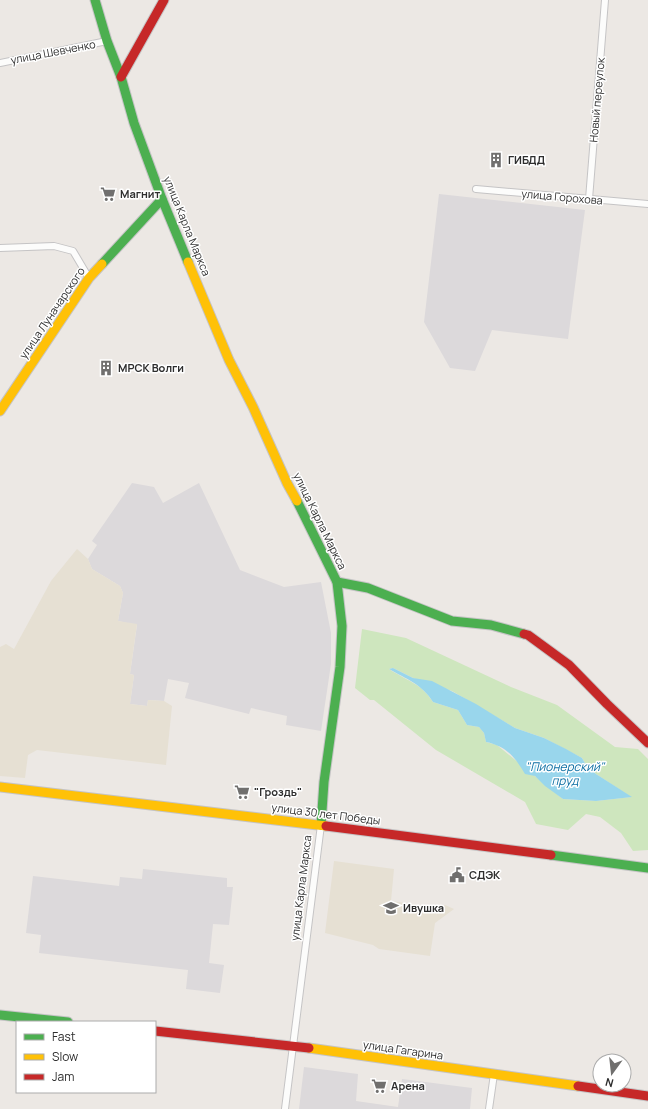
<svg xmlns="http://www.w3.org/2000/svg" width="648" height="1109" font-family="Manrope,sans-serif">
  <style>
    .industrial { fill: #dcd9db }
    .education { fill: #e6e0d3 }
    .green { fill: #cee6be; fill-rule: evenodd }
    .water { fill: #99d6ec }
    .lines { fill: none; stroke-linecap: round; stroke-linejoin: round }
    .street-casing { stroke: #c5c4c5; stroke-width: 8 }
    .fast-casing { stroke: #c5c4c5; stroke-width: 11 }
    .slow-casing { stroke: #c5c4c5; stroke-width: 11 }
    .jam-casing { stroke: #c5c4c5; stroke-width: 11 }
    .street { stroke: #fcfcfb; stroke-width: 6 }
    .fast { stroke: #4caf50; stroke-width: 9 }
    .slow { stroke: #ffc107; stroke-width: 9 }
    .jam { stroke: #c62828; stroke-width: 9 }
    .labels { text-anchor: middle; stroke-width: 3; stroke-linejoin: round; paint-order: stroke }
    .street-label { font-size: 11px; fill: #2e2e2e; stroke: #fff }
    .poi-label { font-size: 11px; font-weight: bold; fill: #2e2e2e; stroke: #fff; text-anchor: start }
    .water-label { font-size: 12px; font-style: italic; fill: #0d6fa3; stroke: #fff }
  </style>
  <rect width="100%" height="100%" fill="#ece8e4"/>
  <!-- industrial -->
  <g class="industrial">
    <path d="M 439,194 L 585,210 L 568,339 L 492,330 L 475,371 L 450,368 L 424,322 Z"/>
    <path d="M 132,483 L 154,487 L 163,503 L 199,483 L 240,570 L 284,587 L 321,582 L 331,633 L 331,664 L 321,731 L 286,725 L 287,716 L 251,708 L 249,714 L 185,698 L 189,683 L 168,679 L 164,701 L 148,700 L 147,706 L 130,704 L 134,675 L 130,674 L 137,625 L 118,621 L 123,593 L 120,586 L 92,569 L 88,559 L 97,545 L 92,541 Z"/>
    <path d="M 143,869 L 227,878 L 227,887 L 233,887 L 229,925 L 213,924 L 209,963 L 224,965 L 220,993 L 186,989 L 188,970 L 39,953 L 41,935 L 26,933 L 33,876 L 119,886 L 120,877 L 142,879 Z"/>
    <path d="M 304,1067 L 358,1074 L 356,1101 L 398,1107 L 402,1079 L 472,1088 L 470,1109 L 299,1109 Z"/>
  </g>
  <!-- education -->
  <g class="education">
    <path d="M 77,549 L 88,559 L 92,569 L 120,586 L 123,593 L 118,621 L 137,624 L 130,674 L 134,675 L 130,704 L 147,706 L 148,700 L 164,701 L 172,706 L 166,765 L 37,750 L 28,755 L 25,778 L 0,776 L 0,647 L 6,644 L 14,649 L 51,581 Z"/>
    <path d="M 334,861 L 394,869 L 391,901 L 439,908 L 445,905 L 454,909 L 435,923 L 430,956 L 379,949 L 373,945 L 325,933 Z"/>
  </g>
  <!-- green -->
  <path class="green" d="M 362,629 L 406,638 L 511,687 L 557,705 L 615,747 L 638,749 L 648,759 L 648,850 L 633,851 L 621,833 L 600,817 L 586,814 L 568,830 L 536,824 L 525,802 L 436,750 L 374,700 L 370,700 L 355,688 ZM 393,668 L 413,678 L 452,691 L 515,728 L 544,738 L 582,758 L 586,765 L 596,774 L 631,797 L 596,801 L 563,799 L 497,745 L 486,742 L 484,733 L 479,727 L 467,725 L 458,710 L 433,702 C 421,683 407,681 389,669 Z"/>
  <!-- water -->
  <path class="water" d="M 393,668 L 413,678 L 432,681 L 476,704 L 515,728 L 544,738 L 566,749 L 582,758 L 586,765 L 596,774 L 632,797 L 596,801 L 563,799 L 545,786 L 535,776 L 525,774 C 515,757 506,746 486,742 L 484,733 L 479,727 L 467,725 L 458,710 L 433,702 C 422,684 406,679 389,669 Z"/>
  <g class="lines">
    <!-- street casing -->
    <g class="street-casing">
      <g id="street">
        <path d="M 0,63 L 107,41"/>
        <path d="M 476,189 L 648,204"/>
        <path d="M 589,199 L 605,0"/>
        <path d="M 0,248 L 54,246 L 73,251 L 89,278"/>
        <path d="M 285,1109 L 321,825"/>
        <path d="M 489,1109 L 494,1074"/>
      </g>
    </g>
    <!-- fast casing -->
    <g class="fast-casing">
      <g id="fast">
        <path d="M 95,0 L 107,41 L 121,77 L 134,123 L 162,199 L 188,262"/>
        <path d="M 102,264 L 162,199"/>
        <path d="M 297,501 L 337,582 L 342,626 L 340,667 L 324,782 L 321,825"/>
        <path d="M 337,582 L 368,588 L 452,621 L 491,625 L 524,634"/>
        <path d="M 551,855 L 648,868"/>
        <path d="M 0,1015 L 68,1022"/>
      </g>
    </g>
    <!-- slow casing -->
    <g class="slow-casing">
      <g id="slow">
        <path d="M 188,262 L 229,360 L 253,407 L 287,483 L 297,501"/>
        <path d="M 0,411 L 89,278 L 102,264"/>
        <path d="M 0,787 L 326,826"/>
        <path d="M 309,1048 L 578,1086"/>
      </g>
    </g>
    <!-- jam casing -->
    <g class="jam-casing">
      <g id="jam">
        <path d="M 121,77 L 164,0"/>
        <path d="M 524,634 L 528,635 L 569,665 L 607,704 L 648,743"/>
        <path d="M 326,826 L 551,855"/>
        <path d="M 155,1031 L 309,1048"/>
        <path d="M 578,1086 L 648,1096"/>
      </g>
    </g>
    <!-- street -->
    <use href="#street" class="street"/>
    <!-- fast -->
    <use href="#fast" class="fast"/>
    <!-- slow -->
    <use href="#slow" class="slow"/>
    <!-- jam -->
    <use href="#jam" class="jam"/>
  </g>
  <!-- icons -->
  <defs>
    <g id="building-bare" transform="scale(1.2)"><path d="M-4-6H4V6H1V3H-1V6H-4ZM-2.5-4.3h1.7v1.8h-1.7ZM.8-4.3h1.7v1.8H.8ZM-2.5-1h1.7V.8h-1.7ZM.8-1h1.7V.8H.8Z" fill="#706f6e" stroke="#fff" stroke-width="2.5" paint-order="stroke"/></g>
    <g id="supermarket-bare" transform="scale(1.2)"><path d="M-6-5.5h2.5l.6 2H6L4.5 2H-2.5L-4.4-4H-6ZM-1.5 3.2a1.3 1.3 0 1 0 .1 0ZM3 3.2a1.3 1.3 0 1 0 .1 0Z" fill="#706f6e" stroke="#fff" stroke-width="2.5" paint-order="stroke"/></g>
    <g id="civic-bare" transform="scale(1.2)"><path d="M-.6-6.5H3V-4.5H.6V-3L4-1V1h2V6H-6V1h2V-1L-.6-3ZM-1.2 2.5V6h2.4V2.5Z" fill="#706f6e" stroke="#fff" stroke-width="2.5" paint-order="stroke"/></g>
    <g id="school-bare" transform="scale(1.2)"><path d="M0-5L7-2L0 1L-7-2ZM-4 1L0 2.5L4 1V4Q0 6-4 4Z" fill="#706f6e" stroke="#fff" stroke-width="2.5" paint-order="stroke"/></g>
  </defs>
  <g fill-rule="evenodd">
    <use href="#building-bare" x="496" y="160"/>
    <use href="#supermarket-bare" x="108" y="194"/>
    <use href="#building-bare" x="106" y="368"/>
    <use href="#supermarket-bare" x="242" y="792"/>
    <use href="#civic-bare" x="457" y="875"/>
    <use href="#school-bare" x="391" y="908"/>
    <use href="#supermarket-bare" x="379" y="1086"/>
  </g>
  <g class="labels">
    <!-- street labels -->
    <g class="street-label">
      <text transform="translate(53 52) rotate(-11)" y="4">улица Шевченко</text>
      <text transform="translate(597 100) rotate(-85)" y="4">Новый переулок</text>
      <text transform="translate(562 197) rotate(5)" y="4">улица Горохова</text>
      <text transform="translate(187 226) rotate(68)" y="4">улица Карла Маркса</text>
      <text transform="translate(52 313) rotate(-56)" y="4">улица Луначарского</text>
      <text transform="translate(320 521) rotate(64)" y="4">улица Карла Маркса</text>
      <text transform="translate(326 814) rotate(7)" y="4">улица 30 лет Победы</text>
      <text transform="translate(301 888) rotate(-83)" y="4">улица Карла Маркса</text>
      <text transform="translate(403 1050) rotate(8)" y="4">улица Гагарина</text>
    </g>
    <!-- poi labels -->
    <g class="poi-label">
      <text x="508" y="164">ГИБДД</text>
      <text x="120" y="198">Магнит</text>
      <text x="118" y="372">МРСК Волги</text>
      <text x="254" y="796">"Гроздь"</text>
      <text x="469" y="879">СДЭК</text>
      <text x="403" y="912">Ивушка</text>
      <text x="391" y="1090">Арена</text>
    </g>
    <!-- water labels -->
    <g class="water-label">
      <text x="565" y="771">"Пионерский"<tspan x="565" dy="14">пруд</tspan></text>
    </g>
  </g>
  <!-- legend -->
  <rect x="16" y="1021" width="140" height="72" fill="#ffffff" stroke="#ababab"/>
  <rect x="24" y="1034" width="20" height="6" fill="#4caf50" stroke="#ababab"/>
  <text x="52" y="1041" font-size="12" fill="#2e2e2e">Fast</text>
  <rect x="24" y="1054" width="20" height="6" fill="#ffc107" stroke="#ababab"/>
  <text x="52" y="1061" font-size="12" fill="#2e2e2e">Slow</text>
  <rect x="24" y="1074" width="20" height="6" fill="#c62828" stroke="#ababab"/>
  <text x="52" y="1081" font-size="12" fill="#2e2e2e">Jam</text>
  <!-- north arrow -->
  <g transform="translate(612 1073) rotate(195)"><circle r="19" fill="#ffffff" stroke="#ababab"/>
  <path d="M0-3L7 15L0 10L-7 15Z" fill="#706f6e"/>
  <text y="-6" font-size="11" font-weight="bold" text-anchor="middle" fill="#2e2e2e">N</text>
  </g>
</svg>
